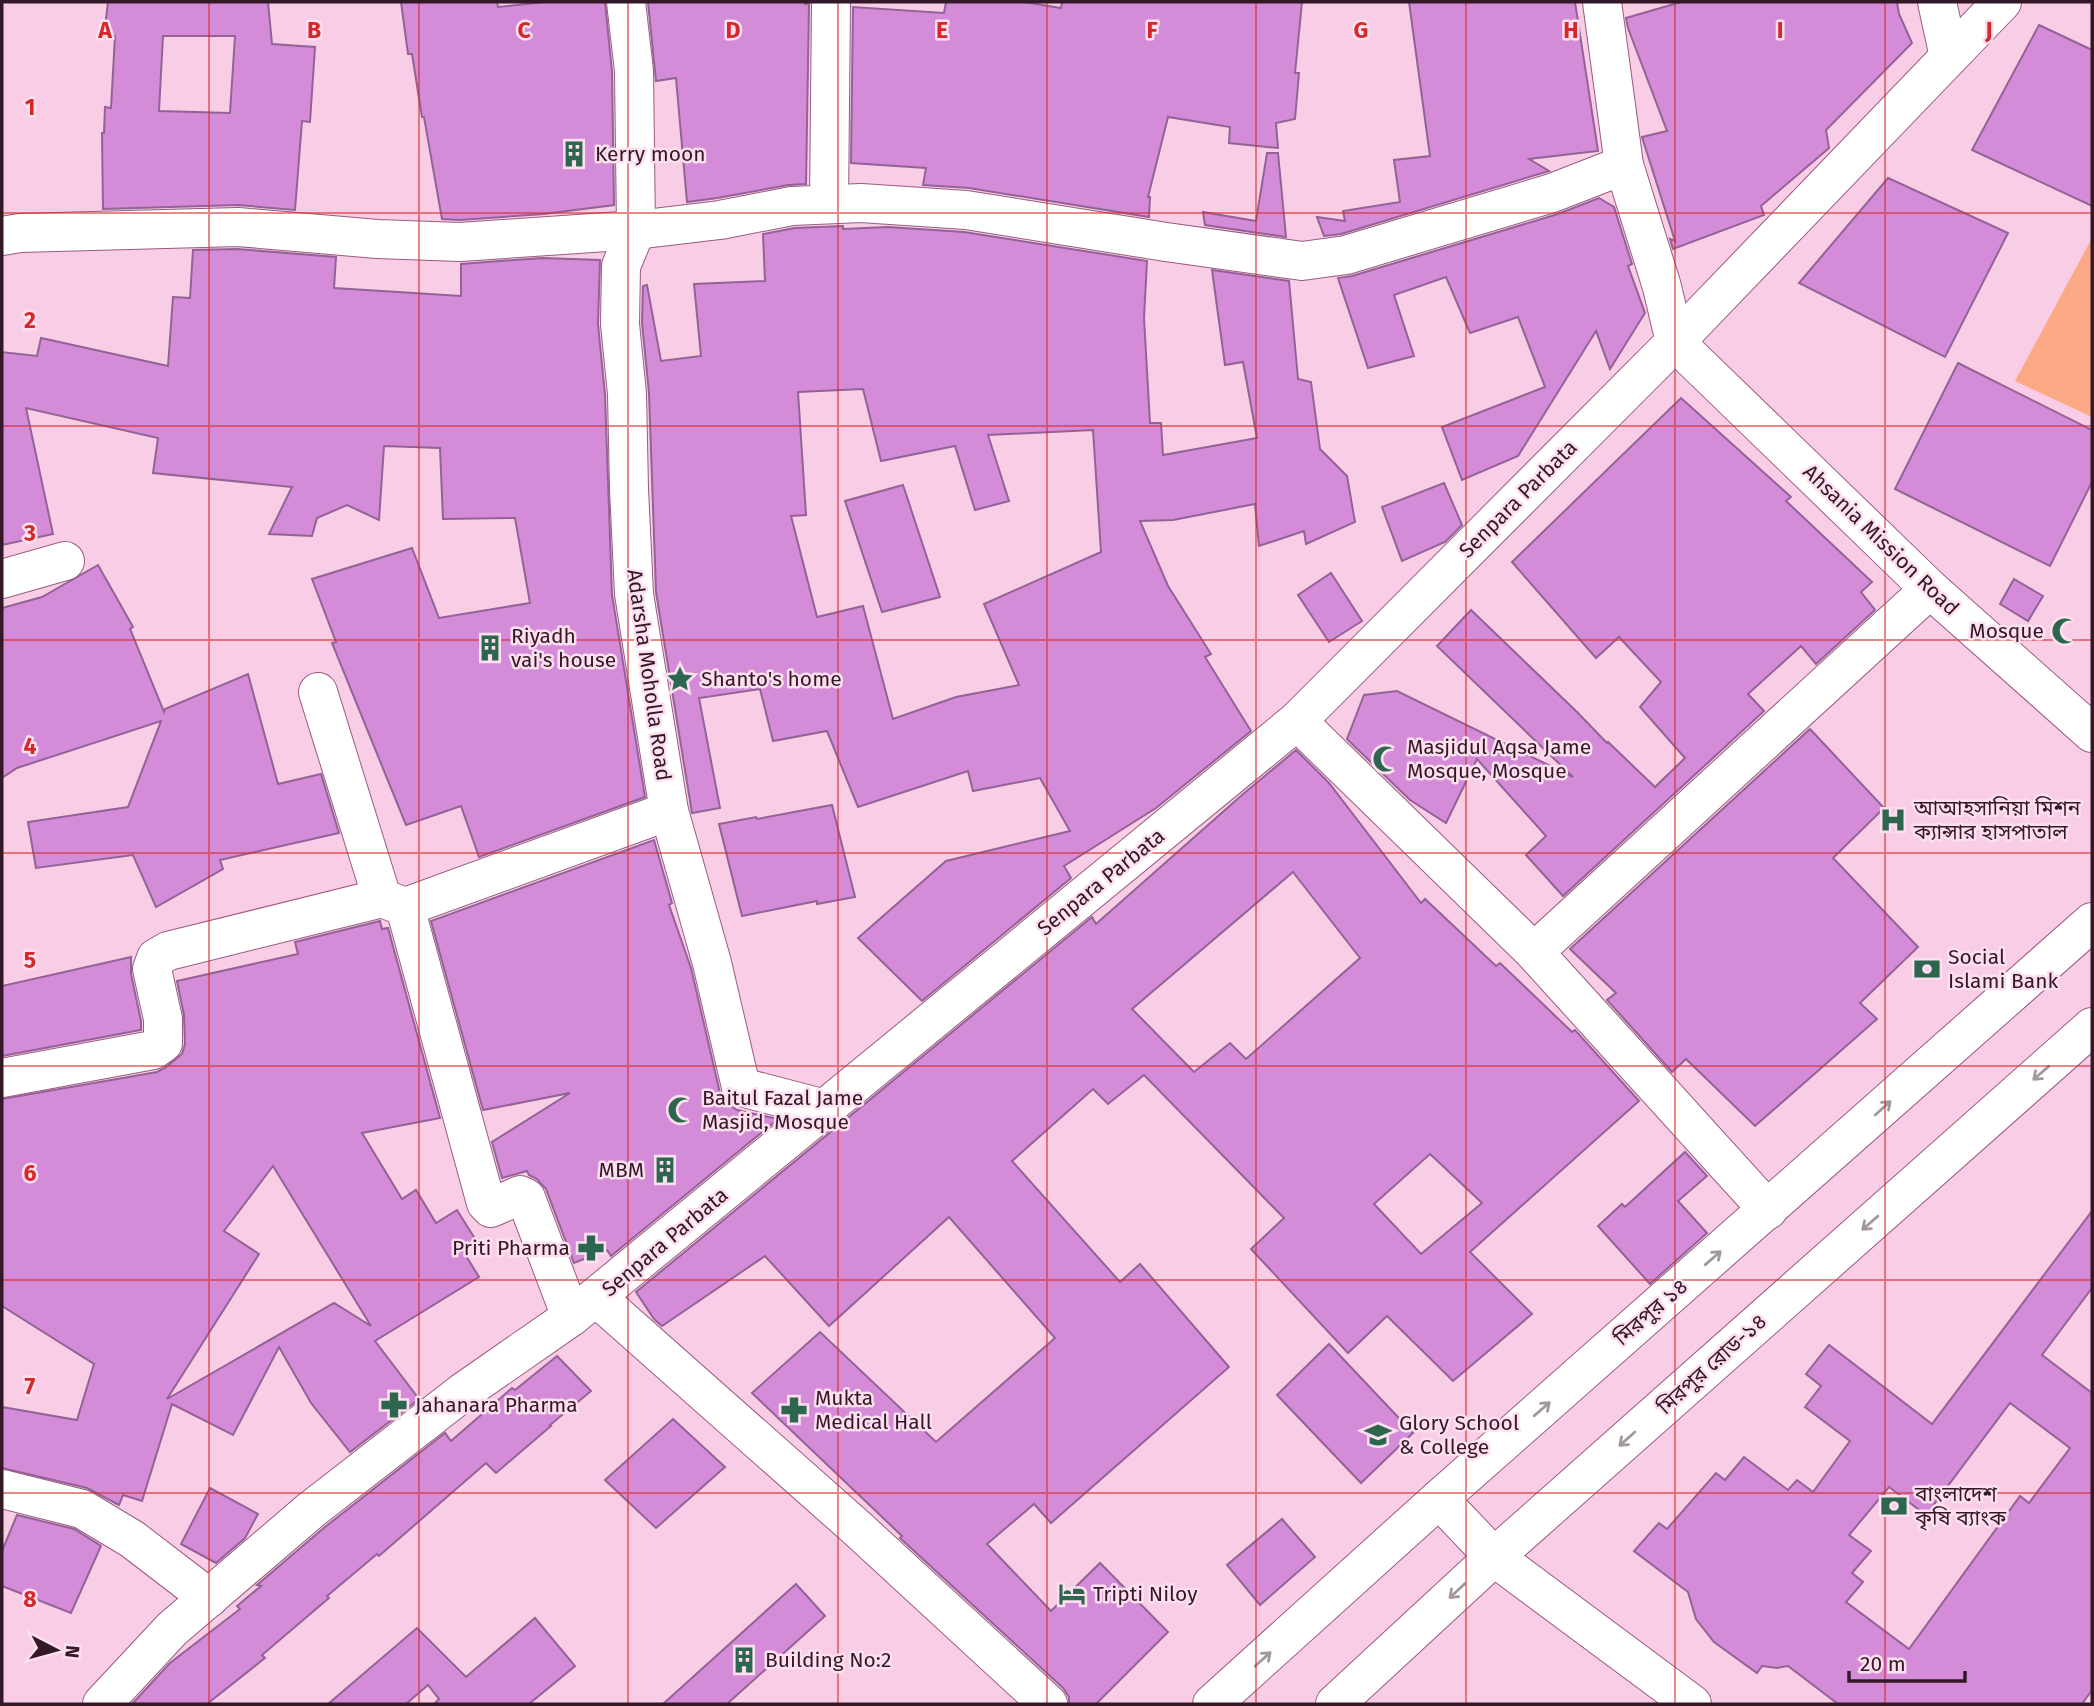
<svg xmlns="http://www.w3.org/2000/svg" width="2094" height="1706" font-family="'Fira Sans','Noto Sans Bengali',sans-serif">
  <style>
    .green { fill: #fcaa85 }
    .building { fill: #d48cd9; stroke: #936296; stroke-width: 2; fill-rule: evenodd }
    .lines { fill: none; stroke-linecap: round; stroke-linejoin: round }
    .minor-casing { stroke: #9a5b80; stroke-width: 40 }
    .tertiary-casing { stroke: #9a5b80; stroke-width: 40 }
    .primary-casing { stroke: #9a5b80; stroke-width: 40 }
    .minor { stroke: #fff; stroke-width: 38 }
    .tertiary { stroke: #fff; stroke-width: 38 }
    .primary { stroke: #fff; stroke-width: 38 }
    .oneway { stroke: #a3989e }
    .grid { fill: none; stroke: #d62828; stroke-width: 2; stroke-opacity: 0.55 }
    .labels { text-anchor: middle; stroke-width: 5; stroke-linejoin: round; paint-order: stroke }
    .poi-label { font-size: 21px; fill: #331928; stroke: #fddfef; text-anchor: start }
    .street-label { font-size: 21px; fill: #331928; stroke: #fddfef }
    .grid-label { font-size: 23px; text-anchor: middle; font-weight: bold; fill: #d62828; stroke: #fddfef; stroke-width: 5; stroke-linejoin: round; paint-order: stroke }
  </style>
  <rect width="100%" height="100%" fill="#f9cde5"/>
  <!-- green -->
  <path class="green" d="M 2092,238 L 2092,417 L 2015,381 Z"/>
  <!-- building -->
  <g class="building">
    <path d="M 108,2 L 268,2 L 272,44 L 315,47 L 310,122 L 302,121 L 295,210 L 238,205 L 103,209 L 102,133 L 104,133 L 105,107 L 111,108 L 115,36 L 104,36 ZM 163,36 L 235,36 L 230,113 L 159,111 Z"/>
    <path d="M 401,2 L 497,2 L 498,7 L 544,2 L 605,2 L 612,72 L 614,205 L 544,214 L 460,220 L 442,219 L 424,117 L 422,117 L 412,54 L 408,54 Z"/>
    <path d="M 648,2 L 805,2 L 805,4 L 809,4 L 806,184 L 788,185 L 717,198 L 687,202 L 676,78 L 656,81 Z"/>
    <path d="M 946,2 L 1024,2 L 1061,8 L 1062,2 L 1302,2 L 1295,73 L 1299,73 L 1295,119 L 1276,123 L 1278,148 L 1229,143 L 1230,127 L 1168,117 L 1148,197 L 1150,197 L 1149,217 L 969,188 L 923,185 L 926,168 L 851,163 L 853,7 L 944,13 Z"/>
    <path d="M 1409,2 L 1575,2 L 1598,151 L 1529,159 L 1549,171 L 1341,234 L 1324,236 L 1317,217 L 1345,221 L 1343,211 L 1400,202 L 1394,160 L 1430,156 Z"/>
    <path d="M 1681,2 L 1897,2 L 1899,14 L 1912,43 L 1826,130 L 1829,148 L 1761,206 L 1764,215 L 1673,249 L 1670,239 L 1675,241 L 1642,137 L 1667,131 L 1628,28 L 1626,18 Z"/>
    <path d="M 2039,25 L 2092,50 L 2092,206 L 1972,150 Z"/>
    <path d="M 1267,153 L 1278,153 L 1286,237 L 1205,225 L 1203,212 L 1256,221 Z"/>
    <path d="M 1888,178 L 2008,233 L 1945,357 L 1799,283 Z"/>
    <path d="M 1599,198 L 1614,207 L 1632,264 L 1628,266 L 1645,313 L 1610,369 L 1596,331 L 1518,456 L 1462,480 L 1442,427 L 1545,387 L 1518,317 L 1470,333 L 1446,277 L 1394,295 L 1414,356 L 1368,368 L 1338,278 L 1352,276 L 1558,214 Z"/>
    <path d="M 843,226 L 843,229 L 888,227 L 964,232 L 1147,261 L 1144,318 L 1150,423 L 1161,423 L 1163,455 L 1257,438 L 1243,362 L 1225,365 L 1212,270 L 1289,281 L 1298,379 L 1311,382 L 1320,449 L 1347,476 L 1355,522 L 1306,544 L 1304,531 L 1259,546 L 1255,504 L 1173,520 L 1140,521 L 1168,586 L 1211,654 L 1205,657 L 1251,731 L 1156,808 L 1064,866 L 1071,878 L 922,1001 L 858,938 L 946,861 L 1070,831 L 1040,778 L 973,791 L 968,771 L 858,807 L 827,731 L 773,741 L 760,689 L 699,698 L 720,808 L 692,813 L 656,592 L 649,393 L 642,323 L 643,286 L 647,285 L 661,361 L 701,356 L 694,284 L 765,281 L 763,234 L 795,228 ZM 863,389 L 881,461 L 955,446 L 975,510 L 1009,501 L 988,435 L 1093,430 L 1101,552 L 984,604 L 1019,685 L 956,697 L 893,719 L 863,606 L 817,617 L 791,516 L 806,515 L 798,392 Z"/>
    <path d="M 237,249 L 336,257 L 334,288 L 461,296 L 461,264 L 542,258 L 600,260 L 598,324 L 605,395 L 612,595 L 645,797 L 479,857 L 461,806 L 406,825 L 332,643 L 336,642 L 312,579 L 412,548 L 439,618 L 530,603 L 515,518 L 443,519 L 440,448 L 384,446 L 379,520 L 347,505 L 317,518 L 312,536 L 269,534 L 292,487 L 153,473 L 158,438 L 26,408 L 53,534 L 2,545 L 2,352 L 37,356 L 41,338 L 168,366 L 173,297 L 190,298 L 193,250 Z"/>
    <path d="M 1958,363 L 2092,430 L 2092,482 L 2050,566 L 1895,489 Z"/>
    <path d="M 1681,398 L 1791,497 L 1786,501 L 1872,582 L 1861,592 L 1875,610 L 1816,664 L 1801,646 L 1748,694 L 1764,711 L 1563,896 L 1526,855 L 1546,836 L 1477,759 L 1446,823 L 1410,800 L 1347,739 L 1364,695 L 1397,691 L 1573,777 L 1437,646 L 1471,610 L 1577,712 L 1607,743 L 1608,742 L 1655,787 L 1685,758 L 1640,707 L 1661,682 L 1619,637 L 1596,658 L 1512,562 Z"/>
    <path d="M 1444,483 L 1462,525 L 1445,542 L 1402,561 L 1382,507 Z"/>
    <path d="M 903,485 L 940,597 L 882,612 L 845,501 Z"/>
    <path d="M 98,565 L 133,627 L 130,629 L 164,712 L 165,709 L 248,674 L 278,784 L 321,774 L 339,833 L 220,860 L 223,869 L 156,907 L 133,855 L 36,868 L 28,822 L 128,807 L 161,721 L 17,768 L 2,778 L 2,608 L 42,597 Z"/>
    <path d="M 1331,573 L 1362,621 L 1329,642 L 1298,595 Z"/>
    <path d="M 2014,579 L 2043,596 L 2028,621 L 2000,604 Z"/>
    <path d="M 1810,729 L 1884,808 L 1833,858 L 1918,947 L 1860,1003 L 1877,1019 L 1755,1126 L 1686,1059 L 1672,1072 L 1607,1000 L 1616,993 L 1570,949 Z"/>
    <path d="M 1296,750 L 1329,783 L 1421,903 L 1425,899 L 1496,966 L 1500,963 L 1572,1032 L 1575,1030 L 1639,1101 L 1470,1252 L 1532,1314 L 1453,1381 L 1387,1316 L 1348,1353 L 1251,1249 L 1284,1218 L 1144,1075 L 1108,1104 L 1093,1089 L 1012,1161 L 1120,1282 L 1140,1264 L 1229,1367 L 1051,1523 L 1034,1504 L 987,1544 L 1051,1611 L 1100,1563 L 1168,1632 L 1096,1704 L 1069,1704 L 1069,1697 L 1063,1688 L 900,1538 L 902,1536 L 752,1393 L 820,1332 L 936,1442 L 1055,1338 L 949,1217 L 829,1326 L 765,1256 L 662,1326 L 654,1319 L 636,1292 L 1092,917 L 1096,924 L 1242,795 ZM 1293,872 L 1360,958 L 1246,1059 L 1230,1043 L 1194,1072 L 1132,1009 ZM 1430,1154 L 1482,1203 L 1421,1254 L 1374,1204 Z"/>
    <path d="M 832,805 L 855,897 L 817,904 L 817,901 L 742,916 L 719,824 L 756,817 L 757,819 Z"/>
    <path d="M 654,840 L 672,903 L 669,905 L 691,968 L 720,1093 L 726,1103 L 737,1110 L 778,1119 L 611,1256 L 607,1250 L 574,1263 L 546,1189 L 537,1179 L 529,1175 L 527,1171 L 502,1178 L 492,1142 L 570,1093 L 483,1110 L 431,921 Z"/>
    <path d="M 380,921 L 382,929 L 388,928 L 440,1118 L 362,1133 L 402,1199 L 416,1190 L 436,1223 L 457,1210 L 477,1242 L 463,1251 L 479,1277 L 375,1341 L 419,1399 L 350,1452 L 311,1403 L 279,1347 L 233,1435 L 172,1404 L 142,1501 L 123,1495 L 119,1505 L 87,1488 L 2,1468 L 2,1407 L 77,1420 L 94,1364 L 2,1306 L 2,1099 L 157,1072 L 165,1068 L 182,1054 L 185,1044 L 184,1015 L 177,981 L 298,954 L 295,942 ZM 273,1166 L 371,1326 L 334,1303 L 167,1399 L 259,1254 L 224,1231 Z"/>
    <path d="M 131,957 L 131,974 L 141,1021 L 141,1030 L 2,1056 L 2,986 Z"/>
    <path d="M 1685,1152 L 1707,1176 L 1678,1201 L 1707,1233 L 1650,1284 L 1598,1226 L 1622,1204 L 1625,1207 Z"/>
    <path d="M 2092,1211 L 2092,1288 L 2042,1355 L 2092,1393 L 2092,1690 L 2082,1704 L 1838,1704 L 1788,1666 L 1777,1668 L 1762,1666 L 1757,1673 L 1714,1642 L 1696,1619 L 1688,1592 L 1634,1551 L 1659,1523 L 1667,1529 L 1716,1473 L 1725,1480 L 1744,1457 L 1788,1490 L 1797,1480 L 1813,1492 L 1850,1441 L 1805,1407 L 1821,1386 L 1806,1374 L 1829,1345 L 1932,1424 ZM 2010,1403 L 2070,1448 L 2029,1503 L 2020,1496 L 1909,1649 L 1846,1602 L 1863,1582 L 1852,1573 L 1871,1551 L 1849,1535 L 1889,1487 L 1926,1515 Z"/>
    <path d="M 1329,1344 L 1413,1433 L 1361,1483 L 1277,1395 Z"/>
    <path d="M 557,1356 L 591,1391 L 550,1425 L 551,1426 L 496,1473 L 486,1463 L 379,1556 L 377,1554 L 327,1596 L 329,1598 L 262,1655 L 265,1658 L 207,1704 L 132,1704 L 170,1663 L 240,1609 L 237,1606 L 261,1586 L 257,1585 L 325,1527 L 445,1433 L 451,1441 L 512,1388 L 515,1390 Z"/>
    <path d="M 673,1419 L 725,1467 L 656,1528 L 605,1480 Z"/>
    <path d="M 210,1488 L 258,1514 L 245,1538 L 216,1563 L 181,1544 Z"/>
    <path d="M 17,1515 L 74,1529 L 101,1546 L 71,1613 L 2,1586 L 2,1551 Z"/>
    <path d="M 1282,1519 L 1315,1557 L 1260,1605 L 1227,1565 Z"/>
    <path d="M 796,1584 L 825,1616 L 727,1704 L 663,1704 Z"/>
    <path d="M 535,1618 L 575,1666 L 529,1704 L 434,1704 L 439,1699 L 428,1685 L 406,1704 L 328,1704 L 417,1628 L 466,1677 Z"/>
  </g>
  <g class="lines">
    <!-- minor casing -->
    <g class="minor-casing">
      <g id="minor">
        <path d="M 626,2 L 634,71 L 636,230 L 621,266 L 620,324 L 627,394 L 629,489 L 634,594 L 669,811 L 712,963 L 741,1087 L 825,1109"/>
        <path d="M 1602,2 L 1624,165 L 1662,287 L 1675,342 L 1930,589 L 2092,733"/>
        <path d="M 1937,2 L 1949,57"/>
        <path d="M 829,204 L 831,2"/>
        <path d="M 2,236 L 20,233 L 238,227 L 377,239 L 460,242 L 636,230 L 720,220 L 792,206 L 861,203 L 966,210 L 1166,242 L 1302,261 L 1346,255 L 1552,193 L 1624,165"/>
        <path d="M 2,579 L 65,561"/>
        <path d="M 318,692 L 382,898"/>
        <path d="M 1297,721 L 1534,952 L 1768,1210"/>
        <path d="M 405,907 L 486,1203 L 491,1208 L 520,1195 L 526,1198 L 571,1317"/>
        <path d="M 1534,952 L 1930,589"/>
        <path d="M 2,1078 L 153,1050 L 163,1043 L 163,1019 L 152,969 L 156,958 L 168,951 L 382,898 L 405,907 L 669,811"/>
        <path d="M 596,1297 L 858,1529 L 1048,1704"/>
        <path d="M 2,1489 L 82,1509 L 132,1539 L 209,1598"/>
        <path d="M 102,1704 L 172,1629 L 311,1510 L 463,1392 L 571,1317 L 1297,721 L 1675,342 L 2002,2"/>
      </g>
    </g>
    <!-- tertiary casing -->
    <g class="tertiary-casing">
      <path id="tertiary" d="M 1439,1499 L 1494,1557 L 1692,1704"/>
    </g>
    <!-- primary casing -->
    <g class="primary-casing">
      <g id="primary">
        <path d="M 1212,1704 L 1439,1499 L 2092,922"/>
        <path d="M 1335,1704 L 1494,1557 L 2092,1027"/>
      </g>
    </g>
    <!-- minor -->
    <use href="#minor" class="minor"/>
    <!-- tertiary -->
    <use href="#tertiary" class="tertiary"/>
    <!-- primary -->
    <use href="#primary" class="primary"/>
  </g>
  <!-- one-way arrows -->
  <defs><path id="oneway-shaft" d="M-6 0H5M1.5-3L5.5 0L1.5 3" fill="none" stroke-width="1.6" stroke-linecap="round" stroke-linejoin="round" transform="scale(1.75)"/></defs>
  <g class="oneway">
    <use href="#oneway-shaft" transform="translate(2041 1073) rotate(139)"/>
    <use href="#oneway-shaft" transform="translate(1883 1108) rotate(-42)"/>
    <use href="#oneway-shaft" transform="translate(1870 1223) rotate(139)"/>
    <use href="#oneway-shaft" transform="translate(1713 1258) rotate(-41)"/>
    <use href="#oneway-shaft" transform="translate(1542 1409) rotate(-41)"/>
    <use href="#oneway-shaft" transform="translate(1627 1439) rotate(138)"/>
    <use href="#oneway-shaft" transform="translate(1457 1591) rotate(137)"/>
    <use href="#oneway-shaft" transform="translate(1263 1659) rotate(-42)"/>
  </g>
  <!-- grid -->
  <path class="grid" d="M 209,2 L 209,1704M 419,2 L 419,1704M 628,2 L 628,1704M 838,2 L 838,1704M 1047,2 L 1047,1704M 1256,2 L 1256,1704M 1466,2 L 1466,1704M 1675,2 L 1675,1704M 1885,2 L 1885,1704M 2,213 L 2092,213M 2,426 L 2092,426M 2,640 L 2092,640M 2,853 L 2092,853M 2,1066 L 2092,1066M 2,1280 L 2092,1280M 2,1493 L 2092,1493"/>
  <!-- icons -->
  <defs>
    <g id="building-bare" transform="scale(2.1)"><path d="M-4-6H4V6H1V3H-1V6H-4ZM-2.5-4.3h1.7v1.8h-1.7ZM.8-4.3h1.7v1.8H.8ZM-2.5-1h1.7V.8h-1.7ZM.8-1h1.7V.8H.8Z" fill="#2c664f" stroke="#fddfef" stroke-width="2.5" paint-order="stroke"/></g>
    <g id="mosque-bare" transform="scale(2.1)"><path d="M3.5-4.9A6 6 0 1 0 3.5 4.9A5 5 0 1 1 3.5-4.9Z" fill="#2c664f" stroke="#fddfef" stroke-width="2.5" paint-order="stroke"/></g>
    <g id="sight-bare" transform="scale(2.1)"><path d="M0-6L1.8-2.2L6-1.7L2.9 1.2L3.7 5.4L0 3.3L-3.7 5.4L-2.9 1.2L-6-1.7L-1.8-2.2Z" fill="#2c664f" stroke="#fddfef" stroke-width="2.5" paint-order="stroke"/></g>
    <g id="hospital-bare" transform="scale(2.1)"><path d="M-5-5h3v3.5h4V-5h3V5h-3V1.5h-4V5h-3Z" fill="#2c664f" stroke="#fddfef" stroke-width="2.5" paint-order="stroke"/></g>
    <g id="bank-bare" transform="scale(2.1)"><path d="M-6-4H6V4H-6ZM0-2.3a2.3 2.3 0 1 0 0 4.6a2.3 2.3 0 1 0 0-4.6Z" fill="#2c664f" stroke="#fddfef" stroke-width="2.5" paint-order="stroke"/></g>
    <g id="pharmacy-bare" transform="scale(2.1)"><path d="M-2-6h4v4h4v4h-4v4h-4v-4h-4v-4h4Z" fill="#2c664f" stroke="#fddfef" stroke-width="2.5" paint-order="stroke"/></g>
    <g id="university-bare" transform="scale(2.1)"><path d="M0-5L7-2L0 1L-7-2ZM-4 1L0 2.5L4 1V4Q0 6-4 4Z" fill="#2c664f" stroke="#fddfef" stroke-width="2.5" paint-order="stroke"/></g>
    <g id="hotel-bare" transform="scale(2.1)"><path d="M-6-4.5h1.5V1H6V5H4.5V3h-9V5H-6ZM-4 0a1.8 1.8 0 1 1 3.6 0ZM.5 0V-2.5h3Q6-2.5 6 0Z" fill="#2c664f" stroke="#fddfef" stroke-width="2.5" paint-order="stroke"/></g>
  </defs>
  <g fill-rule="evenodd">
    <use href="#building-bare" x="574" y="154"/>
    <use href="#mosque-bare" x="2065" y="631"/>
    <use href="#building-bare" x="490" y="648"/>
    <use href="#sight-bare" x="680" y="679"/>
    <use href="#mosque-bare" x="1386" y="759"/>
    <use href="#hospital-bare" x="1893" y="820"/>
    <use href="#bank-bare" x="1927" y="969"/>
    <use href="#mosque-bare" x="681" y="1110"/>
    <use href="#building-bare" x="665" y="1170"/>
    <use href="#pharmacy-bare" x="591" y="1248"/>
    <use href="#pharmacy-bare" x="394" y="1405"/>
    <use href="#pharmacy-bare" x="794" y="1410"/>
    <use href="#university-bare" x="1378" y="1435"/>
    <use href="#bank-bare" x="1894" y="1506"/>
    <use href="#hotel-bare" x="1072" y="1594"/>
    <use href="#building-bare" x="744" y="1660"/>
  </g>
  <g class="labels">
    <!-- poi labels -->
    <g class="poi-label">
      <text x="595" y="161">Kerry moon</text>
      <text x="2044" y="638" text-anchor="end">Mosque</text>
      <text x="511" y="643">Riyadh<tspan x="511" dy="24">vai's house</tspan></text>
      <text x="701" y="686">Shanto's home</text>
      <text x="1407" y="754">Masjidul Aqsa Jame<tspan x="1407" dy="24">Mosque, Mosque</tspan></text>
      <text x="1914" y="815">আআহসানিয়া মিশন<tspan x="1914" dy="24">ক্যান্সার হাসপাতাল</tspan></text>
      <text x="1948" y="964">Social<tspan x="1948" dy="24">Islami Bank</tspan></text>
      <text x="702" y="1105">Baitul Fazal Jame<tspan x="702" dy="24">Masjid, Mosque</tspan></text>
      <text x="644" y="1177" text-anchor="end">MBM</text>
      <text x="570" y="1255" text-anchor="end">Priti Pharma</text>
      <text x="815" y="1405">Mukta<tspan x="815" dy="24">Medical Hall</tspan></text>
      <text x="415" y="1412">Jahanara Pharma</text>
      <text x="1399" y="1430">Glory School<tspan x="1399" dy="24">&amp; College</tspan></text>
      <text x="1915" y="1501">বাংলাদেশ<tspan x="1915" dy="24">কৃষি ব্যাংক</tspan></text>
      <text x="1093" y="1601">Tripti Niloy</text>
      <text x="765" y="1667">Building No:2</text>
    </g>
    <!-- street labels -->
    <g class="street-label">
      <text transform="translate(1518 499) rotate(-45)" y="7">Senpara Parbata</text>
      <text transform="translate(1881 540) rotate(44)" y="7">Ahsania Mission Road</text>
      <text transform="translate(649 675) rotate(82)" y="7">Adarsha Moholla Road</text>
      <text transform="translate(1101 882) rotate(-39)" y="7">Senpara Parbata</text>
      <text transform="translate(665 1242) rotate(-40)" y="7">Senpara Parbata</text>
      <text transform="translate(1651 1312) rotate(-41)" y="7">মিরপুর ১৪</text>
      <text transform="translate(1712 1364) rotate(-42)" y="7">মিরপুর রোড-১৪</text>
    </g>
  </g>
  <g class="grid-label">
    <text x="105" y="38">A</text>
    <text x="314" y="38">B</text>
    <text x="524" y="38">C</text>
    <text x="733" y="38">D</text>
    <text x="942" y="38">E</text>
    <text x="1152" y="38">F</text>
    <text x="1361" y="38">G</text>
    <text x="1571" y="38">H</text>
    <text x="1780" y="38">I</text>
    <text x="1989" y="38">J</text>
    <text x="30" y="115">1</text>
    <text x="30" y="328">2</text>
    <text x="30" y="541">3</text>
    <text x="30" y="754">4</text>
    <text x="30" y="968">5</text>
    <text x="30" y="1181">6</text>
    <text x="30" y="1394">7</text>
    <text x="30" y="1607">8</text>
  </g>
  <!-- border -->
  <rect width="2094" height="1706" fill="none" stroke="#331928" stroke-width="7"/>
  <!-- north arrow -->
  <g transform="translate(56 1650) rotate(96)" stroke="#fddfef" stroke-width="5" paint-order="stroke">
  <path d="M0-5L12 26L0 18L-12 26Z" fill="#331928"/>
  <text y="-10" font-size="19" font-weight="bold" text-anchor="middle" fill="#331928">N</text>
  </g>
  <!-- scale -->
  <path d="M1849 1671v10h116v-10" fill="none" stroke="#331928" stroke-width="3.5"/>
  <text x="1860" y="1671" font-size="21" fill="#331928" stroke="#fddfef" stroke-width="5" paint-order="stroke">20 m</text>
</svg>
